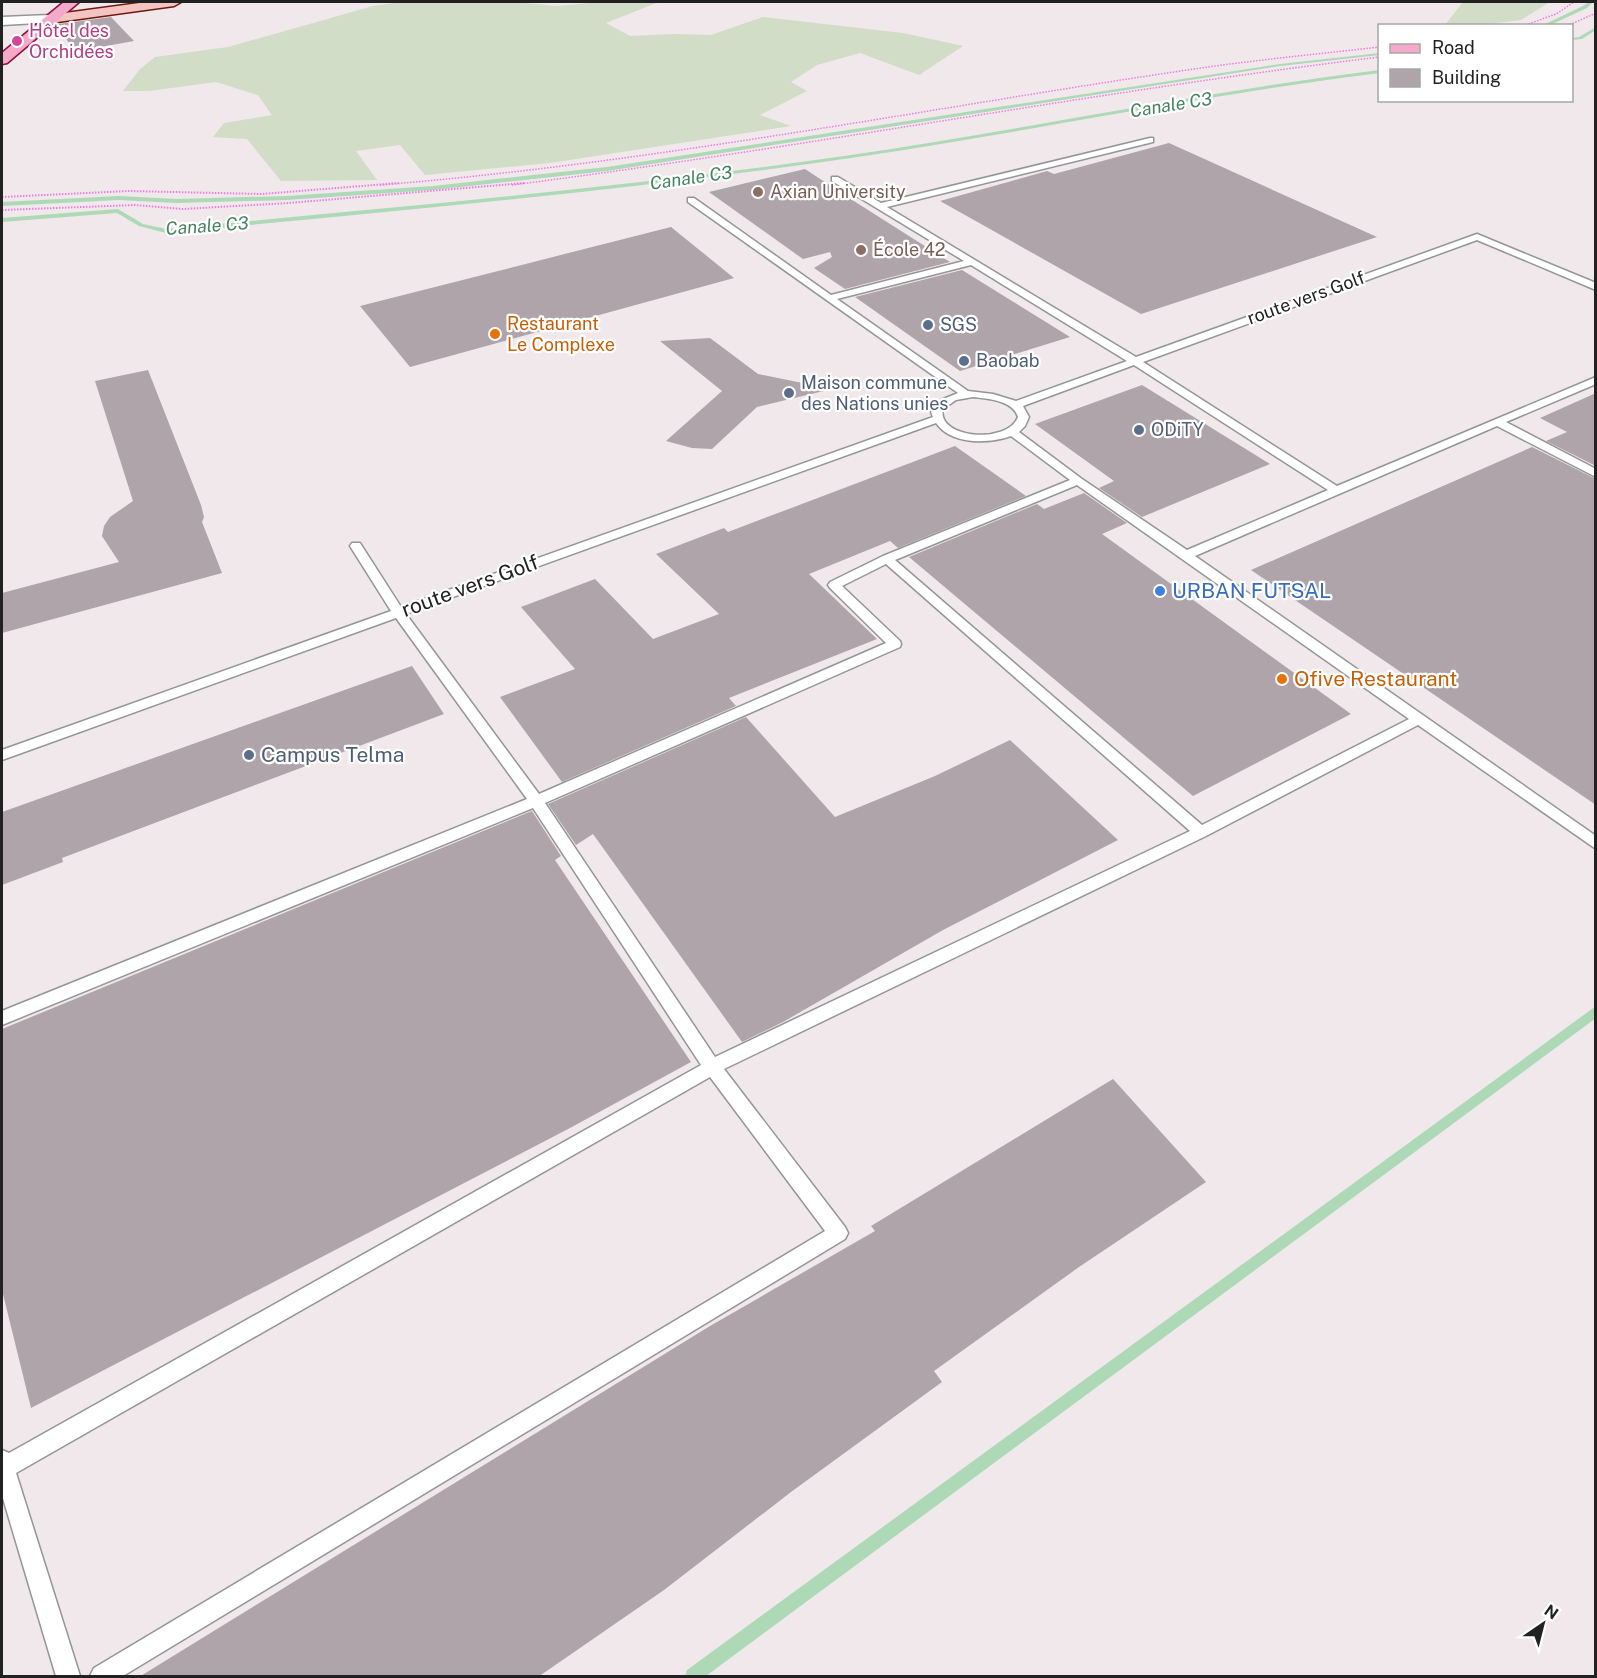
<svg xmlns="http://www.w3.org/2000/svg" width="1597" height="1678" font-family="'Public Sans',sans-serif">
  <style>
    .wetland { fill: #d1ddc6 }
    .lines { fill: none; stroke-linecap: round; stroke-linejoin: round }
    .stream { fill: #add9b7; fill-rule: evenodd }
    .building { fill: #aea4aa }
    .service-casing { stroke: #959595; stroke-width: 3 }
    .minor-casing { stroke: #959595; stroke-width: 3 }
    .secondary-casing { stroke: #70190f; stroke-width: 3 }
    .primary-casing { stroke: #8f0e3a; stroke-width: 3 }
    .path-far1 { stroke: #ed7ce2; stroke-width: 1.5; stroke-dasharray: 1.5 1.5; stroke-linecap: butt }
    .path { stroke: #ed7ce2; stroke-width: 2; stroke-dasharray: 1.5 1.5; stroke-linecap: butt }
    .service { fill: #fff; fill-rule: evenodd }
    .minor { fill: #fff; fill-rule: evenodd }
    .secondary { fill: #f4c4c2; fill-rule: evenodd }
    .primary { fill: #f4a9ca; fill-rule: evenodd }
    .hotel-dot { fill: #d1479c; stroke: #fff; stroke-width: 2 }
    .education-dot { fill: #8d6e63; stroke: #fff; stroke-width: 2 }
    .service-dot { fill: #5c6f8a; stroke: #fff; stroke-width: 2 }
    .food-dot { fill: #e8710a; stroke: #fff; stroke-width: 2 }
    .shop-dot { fill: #3f7fe0; stroke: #fff; stroke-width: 2 }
    .labels { text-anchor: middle; stroke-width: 4.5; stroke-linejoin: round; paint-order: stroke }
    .far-hotel-label { font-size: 18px; fill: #b23c85; stroke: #fff; text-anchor: start }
    .far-water-label { font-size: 18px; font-style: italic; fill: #448263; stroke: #fff }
    .far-education-label { font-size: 18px; fill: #785e54; stroke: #fff; text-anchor: start }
    .far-street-label { font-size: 18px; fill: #212121; stroke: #fff }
    .far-food-label { font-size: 18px; fill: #c56008; stroke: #fff; text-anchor: start }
    .far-service-label { font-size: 18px; fill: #4e5e75; stroke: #fff; text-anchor: start }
    .street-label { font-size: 21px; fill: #212121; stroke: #fff }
    .shop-label { font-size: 21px; fill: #366cbe; stroke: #fff; text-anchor: start }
    .food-label { font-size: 21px; fill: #c56008; stroke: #fff; text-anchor: start }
    .service-label { font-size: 21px; fill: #4e5e75; stroke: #fff; text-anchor: start }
  </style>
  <rect width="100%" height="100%" fill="#f0e8eb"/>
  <!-- wetland -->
  <g class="wetland">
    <path d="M 401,2 L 514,2 L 557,6 L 600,2 L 659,2 L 606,23 L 630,36 L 673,34 L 711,35 L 763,17 L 903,33 L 963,46 L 919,75 L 860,53 L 817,65 L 791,82 L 807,91 L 760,115 L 791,126 L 550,163 L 425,175 L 400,145 L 356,151 L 377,180 L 281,181 L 247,139 L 213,137 L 224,123 L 272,115 L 258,95 L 216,82 L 149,91 L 123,91 L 140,69 L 155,57 L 228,47 L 373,6 Z"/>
    <path d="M 1463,2 L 1550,2 L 1521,20 L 1479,25 L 1445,25 Z"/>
  </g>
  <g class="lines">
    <!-- stream -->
    <g class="stream">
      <path d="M 1589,2 L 1593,2 L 1587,8 L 1548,26 L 1541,26 L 1583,6 Z"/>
      <path d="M 1596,27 L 1596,30 L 1582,39 L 1572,40 L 1572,38 L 1579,37 Z"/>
      <path d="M 1380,53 L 1380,55 L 1280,66 L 607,171 L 433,190 L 287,200 L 176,203 L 119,200 L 2,206 L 2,202 L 119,196 L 176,199 L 287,196 L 433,186 L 607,167 L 1280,64 Z"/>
      <path d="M 1380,70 L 1380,73 C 1202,95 1028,132 851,158 C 624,191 395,211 166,233 L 139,226 L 117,213 L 2,222 L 2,218 L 118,209 L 143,224 L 166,229 C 395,207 624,188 851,155 C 1028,129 1202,92 1380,70 Z"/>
      <path d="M 1596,1006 L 1596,1018 L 706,1676 L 685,1676 L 687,1670 Z"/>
    </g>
  </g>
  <!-- building -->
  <g class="building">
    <path d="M 111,17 L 134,41 L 95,48 L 92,44 L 71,47 L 58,24 Z"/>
    <path d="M 1169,143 L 1377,237 L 1141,314 L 940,201 L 1047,171 L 1054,174 Z"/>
    <path d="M 805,169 L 857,203 L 950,262 L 845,289 L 814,268 L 832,257 L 830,252 L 803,259 L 709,192 Z"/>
    <path d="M 671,227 L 734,278 L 410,367 L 360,306 Z"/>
    <path d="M 962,270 L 1070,337 L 960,371 L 855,297 Z"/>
    <path d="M 710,338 L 758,374 L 832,389 L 757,407 L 712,449 L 692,448 L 666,441 L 722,391 L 660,341 Z"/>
    <path d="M 148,370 L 201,505 L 204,517 L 202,522 L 222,573 L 2,633 L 2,593 L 119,562 L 102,536 L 104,526 L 110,517 L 133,501 L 95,381 Z"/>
    <path d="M 1142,385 L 1270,464 L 1142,517 L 1099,488 L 1114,481 L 1035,424 Z"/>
    <path d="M 1596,393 L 1596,466 L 1546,441 L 1567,432 L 1540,418 Z"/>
    <path d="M 955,446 L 1026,496 L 898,548 L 890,541 L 809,574 L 877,639 L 729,698 L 736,706 L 562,782 L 500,697 L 575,669 L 521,607 L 595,579 L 653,639 L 719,614 L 656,554 L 724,528 L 728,532 Z"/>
    <path d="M 1532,447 L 1596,479 L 1596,805 L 1251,570 Z"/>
    <path d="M 1084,493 L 1127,523 L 1102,534 L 1351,714 L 1193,796 L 909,557 L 1037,504 L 1044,509 Z"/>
    <path d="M 412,666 L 444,714 L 62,858 L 63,862 L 2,885 L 2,812 Z"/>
    <path d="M 746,717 L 835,817 L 935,776 L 1010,740 L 1118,840 L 943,930 L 783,1022 L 742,1042 L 593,834 L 576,845 L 548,804 Z"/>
    <path d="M 532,811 L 561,856 L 555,860 L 691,1062 L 570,1128 L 31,1408 L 2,1290 L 2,1029 Z"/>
    <path d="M 1113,1079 L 1206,1182 L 1079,1267 L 934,1371 L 942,1382 L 791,1492 L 664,1590 L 538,1677 L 139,1677 L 710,1326 L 875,1231 L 871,1226 Z"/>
  </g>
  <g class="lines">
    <!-- service casing -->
    <g class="service-casing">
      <path id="service" d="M 1150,138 L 1153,138 L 1153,142 L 887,207 L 1136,357 L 1477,234 L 1596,283 L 1596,290 L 1477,240 L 1143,362 L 1337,486 L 1596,377 L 1596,384 L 1506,422 L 1596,469 L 1596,477 L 1497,426 L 1195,556 L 1596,836 L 1596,849 L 1418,725 L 1206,836 L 724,1069 L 845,1227 L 848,1233 L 845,1239 L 123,1676 L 90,1676 L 94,1668 L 825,1231 L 710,1077 L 16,1473 L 80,1676 L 56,1676 L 2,1495 L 2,1450 L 9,1453 L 701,1065 L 533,808 L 2,1025 L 2,1011 L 527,799 L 396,618 L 2,760 L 2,750 L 391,611 L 350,546 L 352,543 L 360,543 L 401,607 L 933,417 L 931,412 L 941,400 L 958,393 L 688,202 L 688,198 L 694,198 L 831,295 L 964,261 L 832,181 L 832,177 L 838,177 L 881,203 ZM 971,265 L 1127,361 L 1016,401 L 993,394 L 968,391 L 837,299 ZM 1134,365 L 1328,490 L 1187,550 L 1082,479 L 1019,432 L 1025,426 L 1029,417 L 1023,406 ZM 973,397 C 988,399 1013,400 1018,417 C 1007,445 936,438 943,409 L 956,400 ZM 936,423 C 951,445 988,444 1011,436 L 1070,480 L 883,556 L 830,582 L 828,585 L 830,588 L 886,643 L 539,794 L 406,614 ZM 1077,485 L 1409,719 L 1202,825 L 895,560 ZM 886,564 L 1190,831 L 715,1057 L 545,803 L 900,647 L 901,644 L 900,641 L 842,586 Z"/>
    </g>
    <!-- minor casing -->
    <g class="minor-casing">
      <path id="minor" d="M 50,15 L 55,16 L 56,19 L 55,22 L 2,25 L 2,17 Z"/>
    </g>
    <!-- secondary casing -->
    <g class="secondary-casing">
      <path id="secondary" d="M 147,2 L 181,2 L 174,6 L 50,23 L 43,19 L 50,15 Z"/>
    </g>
    <!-- primary casing -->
    <g class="primary-casing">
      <path id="primary" d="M 64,2 L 79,2 L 7,63 L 2,64 L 2,53 Z"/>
    </g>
    <!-- path-far1 -->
    <g class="path-far1">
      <path d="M 1523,26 L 1556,14 L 1574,2"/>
      <path d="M 1567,26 L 1596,13"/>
      <path d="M 380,185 C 653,163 922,109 1194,69 C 1255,60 1318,54 1380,47"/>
      <path d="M 512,185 C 803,148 1090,92 1380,57"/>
    </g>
    <!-- path -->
    <g class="path">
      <path d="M 2,197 L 129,191 L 262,194 L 399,183"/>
      <path d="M 2,210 L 135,205 L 183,209 L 289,203 L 524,183"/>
    </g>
    <!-- service -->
    <use href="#service" class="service"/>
    <!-- minor -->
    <use href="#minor" class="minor"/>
    <!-- secondary -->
    <use href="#secondary" class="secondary"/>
    <!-- primary -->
    <use href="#primary" class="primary"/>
  </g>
  <!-- markers -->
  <circle class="hotel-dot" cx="17" cy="41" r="6"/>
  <g class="education-dot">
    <circle cx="758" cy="192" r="6"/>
    <circle cx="861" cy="250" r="6"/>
  </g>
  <g class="service-dot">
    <circle cx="928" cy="325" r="6"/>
    <circle cx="964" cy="361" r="6"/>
    <circle cx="789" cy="393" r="6"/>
    <circle cx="1139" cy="430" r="6"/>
    <circle cx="249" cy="755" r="6"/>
  </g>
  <g class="food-dot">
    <circle cx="495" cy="334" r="6"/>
    <circle cx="1282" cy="679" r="6"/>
  </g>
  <circle class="shop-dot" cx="1160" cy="591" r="6"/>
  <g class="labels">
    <!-- far-hotel labels -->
    <g class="far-hotel-label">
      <text x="29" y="37">Hôtel des<tspan x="29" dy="21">Orchidées</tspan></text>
    </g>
    <!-- far-water labels -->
    <g class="far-water-label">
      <text transform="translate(1171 105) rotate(-9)" y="6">Canale C3</text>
      <text transform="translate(691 178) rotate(-8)" y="6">Canale C3</text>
      <text transform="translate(207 226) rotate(-4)" y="6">Canale C3</text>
    </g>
    <!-- far-education labels -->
    <g class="far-education-label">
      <text x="770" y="198">Axian University</text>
      <text x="873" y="256">École 42</text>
    </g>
    <!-- far-street labels -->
    <g class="far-street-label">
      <text transform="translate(1306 298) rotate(-20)" y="6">route vers Golf</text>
    </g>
    <!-- far-food labels -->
    <g class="far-food-label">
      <text x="507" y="330">Restaurant<tspan x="507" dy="21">Le Complexe</tspan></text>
    </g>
    <!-- far-service labels -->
    <g class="far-service-label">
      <text x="940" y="331">SGS</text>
      <text x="976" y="367">Baobab</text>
      <text x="801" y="389">Maison commune<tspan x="801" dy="21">des Nations unies</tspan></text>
      <text x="1151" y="436">ODiTY</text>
    </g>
    <!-- street labels -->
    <g class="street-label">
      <text transform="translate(470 586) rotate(-20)" y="7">route vers Golf</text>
    </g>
    <!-- shop labels -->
    <g class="shop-label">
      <text x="1172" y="598">URBAN FUTSAL</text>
    </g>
    <!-- food labels -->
    <g class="food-label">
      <text x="1294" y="686">Ofive Restaurant</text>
    </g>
    <!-- service labels -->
    <g class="service-label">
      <text x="261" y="762">Campus Telma</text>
    </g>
  </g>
  <!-- border -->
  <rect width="1597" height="1678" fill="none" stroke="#212121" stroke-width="6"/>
  <!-- legend -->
  <rect x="1378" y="24" width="195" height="78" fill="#ffffff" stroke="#a6a6a6" stroke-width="1.5"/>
  <rect x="1390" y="44" width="30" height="9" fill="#f4a9ca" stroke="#a6a6a6" stroke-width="1.5"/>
  <text x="1432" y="54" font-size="18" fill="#212121">Road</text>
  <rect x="1390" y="69" width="30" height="18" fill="#aea4aa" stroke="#a6a6a6" stroke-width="1.5"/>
  <text x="1432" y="84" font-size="18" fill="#212121">Building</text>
  <!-- north arrow -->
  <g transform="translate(1543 1624) rotate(35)" stroke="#ffffff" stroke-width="4.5" paint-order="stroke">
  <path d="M0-4.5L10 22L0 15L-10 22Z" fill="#212121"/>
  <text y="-9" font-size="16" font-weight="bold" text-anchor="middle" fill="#212121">N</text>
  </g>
</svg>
